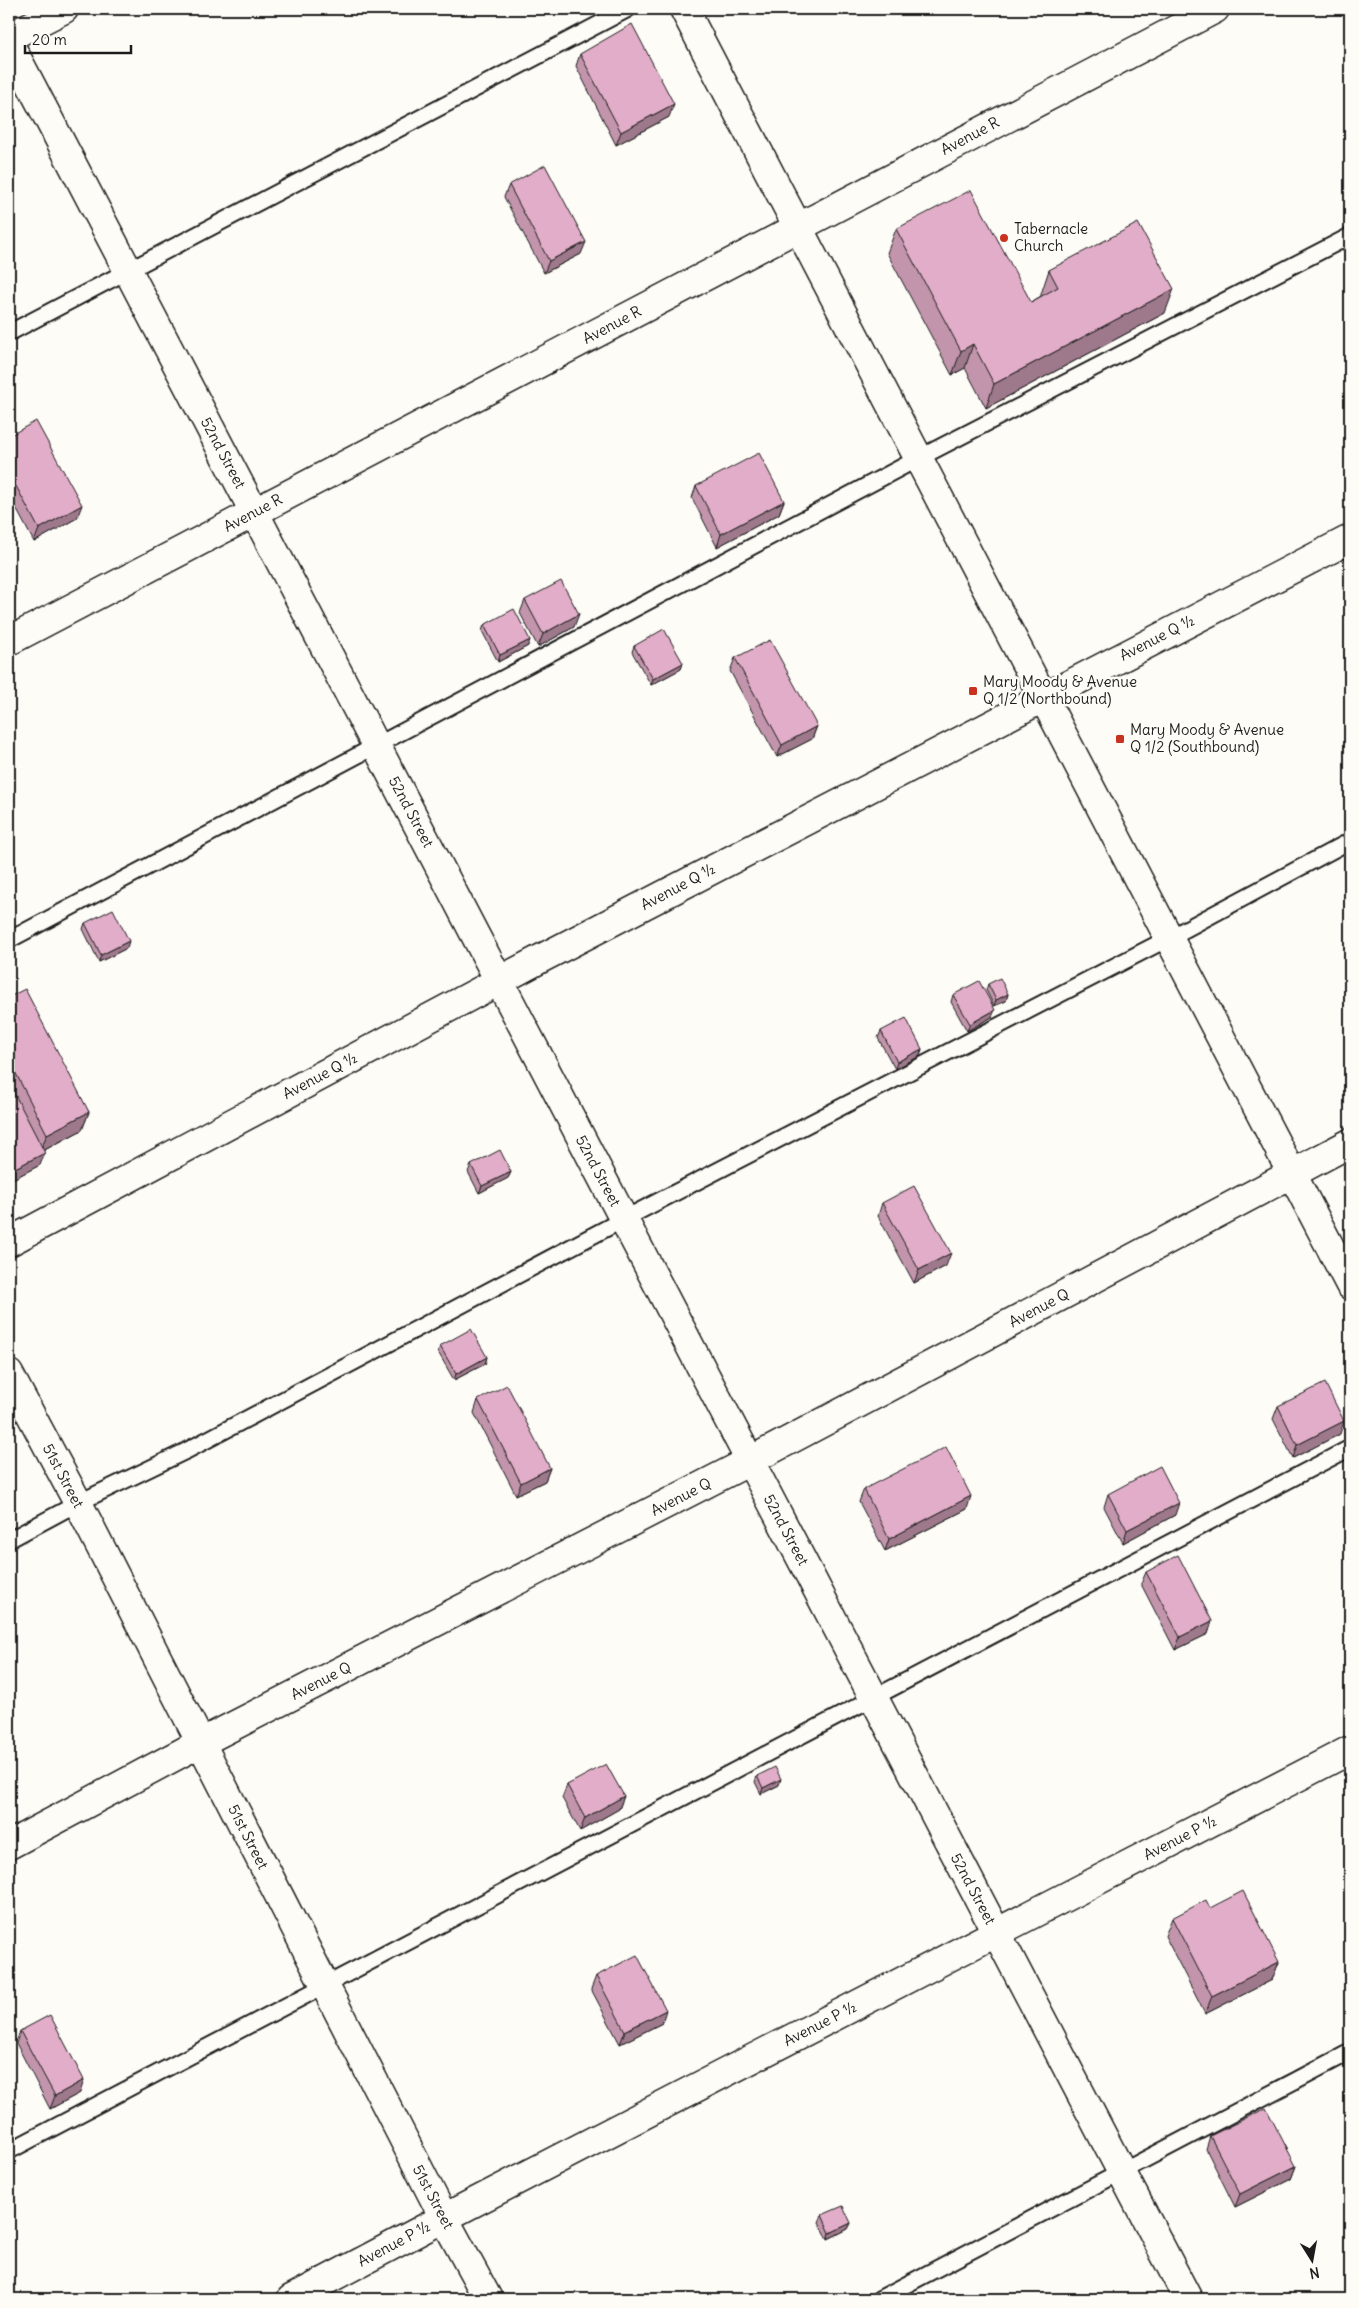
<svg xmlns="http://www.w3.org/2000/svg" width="1359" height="2308" font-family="Delius,sans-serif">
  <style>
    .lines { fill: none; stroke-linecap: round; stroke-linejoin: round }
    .service-casing { stroke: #1c1c1c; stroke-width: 19 }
    .minor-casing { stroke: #1c1c1c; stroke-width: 31 }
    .tertiary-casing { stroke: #1c1c1c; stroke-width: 31 }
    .secondary-casing { stroke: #1c1c1c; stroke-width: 31 }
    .service { stroke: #fdfcf7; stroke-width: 15 }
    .minor { stroke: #fdfcf7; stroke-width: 28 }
    .tertiary { stroke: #fdfcf7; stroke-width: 28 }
    .secondary { stroke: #fdfcf7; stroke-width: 28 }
    .wall { fill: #c295ac; stroke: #1c1c1c }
    .shaded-wall { fill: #9e798c; stroke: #1c1c1c }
    .building { fill: #e2adc8; stroke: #1c1c1c }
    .poi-dot { fill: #c8321e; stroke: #fdfcf7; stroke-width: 2 }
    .labels { text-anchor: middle; stroke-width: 5; stroke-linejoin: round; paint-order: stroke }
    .street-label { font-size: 15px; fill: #1c1c1c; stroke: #fdfcf7 }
    .poi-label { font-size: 15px; fill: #1c1c1c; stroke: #fdfcf7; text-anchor: start }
  </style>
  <rect width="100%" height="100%" fill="#fdfcf7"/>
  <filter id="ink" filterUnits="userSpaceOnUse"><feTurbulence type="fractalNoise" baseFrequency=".02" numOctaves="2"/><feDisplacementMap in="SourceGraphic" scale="10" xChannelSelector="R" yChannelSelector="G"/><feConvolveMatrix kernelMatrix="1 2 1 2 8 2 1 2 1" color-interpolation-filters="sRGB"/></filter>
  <g filter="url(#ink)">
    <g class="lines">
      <!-- service casing -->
      <g class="service-casing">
        <g id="service">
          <path d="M 9,333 L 628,9"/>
          <path d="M 9,940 L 919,458 L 1350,236"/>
          <path d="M 9,1540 L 78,1503 L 186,1451 L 624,1219 L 1169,938 L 1350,841"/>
          <path d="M 9,2151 L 1350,1448"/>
          <path d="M 879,2299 L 1350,2052"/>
        </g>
      </g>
      <!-- minor casing -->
      <g class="minor-casing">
        <g id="minor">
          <path d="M 9,37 L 64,9"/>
          <path d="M 9,43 L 1188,2299"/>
          <path d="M 9,641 L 1215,9"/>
          <path d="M 9,1242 L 542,958 L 1350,539"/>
          <path d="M 291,2299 L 444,2218 L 1350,1750"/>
        </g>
      </g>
      <!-- tertiary casing -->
      <g class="tertiary-casing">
        <g id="tertiary">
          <path d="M 9,1374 L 78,1503 L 444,2218 L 488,2299"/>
          <path d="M 9,1845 L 200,1743 L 750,1461 L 1350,1143"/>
        </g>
      </g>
      <!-- secondary casing -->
      <g class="secondary-casing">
        <path id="secondary" d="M 684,9 L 1350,1285"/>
      </g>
      <!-- service -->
      <use href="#service" class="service"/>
      <!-- minor -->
      <use href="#minor" class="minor"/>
      <!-- tertiary -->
      <use href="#tertiary" class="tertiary"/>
      <!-- secondary -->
      <use href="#secondary" class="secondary"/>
    </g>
    <!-- wall -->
    <g class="wall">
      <path d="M 580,54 L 669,117 L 616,145 L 576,66 Z"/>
      <path d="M 509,185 L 581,254 L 544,273 L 504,197 Z"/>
      <path d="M 896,229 L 1031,302 L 1041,296 L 1041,294 L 1049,270 L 1165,313 L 986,408 L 965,368 L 952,375 L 887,253 Z"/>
      <path d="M 9,436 L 77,518 L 34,542 L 9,495 Z"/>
      <path d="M 696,486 L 784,501 L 779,514 L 717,547 L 692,498 Z"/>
      <path d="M 525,600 L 574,627 L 538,647 L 520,613 Z"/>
      <path d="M 484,625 L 528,646 L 498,662 L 482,631 Z"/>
      <path d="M 634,646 L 683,663 L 681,669 L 651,685 L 632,652 Z"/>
      <path d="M 735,658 L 817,726 L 812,739 L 777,757 L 730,671 Z"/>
      <path d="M 85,923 L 127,948 L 99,962 L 83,929 Z"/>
      <path d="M 988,984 L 1008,994 L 1006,1001 L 994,1006 L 986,990 Z"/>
      <path d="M 953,995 L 992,1017 L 967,1031 L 951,1002 Z"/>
      <path d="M 9,997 L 89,1112 L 82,1130 L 43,1151 L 40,1165 L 9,1181 Z"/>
      <path d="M 881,1031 L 922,1049 L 920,1056 L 895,1069 L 878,1038 Z"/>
      <path d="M 471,1165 L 511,1172 L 508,1178 L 479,1193 L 468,1172 Z"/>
      <path d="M 882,1203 L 946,1266 L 914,1283 L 878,1216 Z"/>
      <path d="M 440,1346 L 487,1357 L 485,1364 L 454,1380 L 438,1352 Z"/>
      <path d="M 478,1400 L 550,1468 L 545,1481 L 516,1495 L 474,1413 Z"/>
      <path d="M 1278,1406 L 1340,1434 L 1293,1458 L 1273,1419 Z"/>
      <path d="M 864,1489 L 967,1509 L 885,1551 L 859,1502 Z"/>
      <path d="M 1108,1494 L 1175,1515 L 1123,1543 L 1104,1507 Z"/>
      <path d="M 1146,1572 L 1212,1621 L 1208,1634 L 1175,1650 L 1141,1584 Z"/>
      <path d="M 757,1776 L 779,1785 L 761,1794 L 755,1782 Z"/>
      <path d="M 567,1785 L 624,1796 L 619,1809 L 580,1831 L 562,1798 Z"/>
      <path d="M 1210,1908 L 1279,1962 L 1272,1980 L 1205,2014 L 1165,1936 L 1172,1918 Z"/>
      <path d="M 596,1976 L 662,2023 L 620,2044 L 591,1989 Z"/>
      <path d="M 1350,1993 L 1350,2009 L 1346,2001 L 1348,1994 Z"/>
      <path d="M 20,2031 L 80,2093 L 50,2109 L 16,2043 Z"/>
      <path d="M 1210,2136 L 1296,2166 L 1291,2179 L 1235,2207 L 1206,2149 Z"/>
      <path d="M 822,2215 L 851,2223 L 848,2229 L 828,2239 L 819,2222 Z"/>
    </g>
    <!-- shaded-wall -->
    <g class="shaded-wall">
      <path d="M 674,104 L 669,117 L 616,145 L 621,132 Z"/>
      <path d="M 586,242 L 581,254 L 544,273 L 549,261 Z"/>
      <path d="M 1174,289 L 1165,313 L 986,408 L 994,384 Z"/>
      <path d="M 973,344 L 965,368 L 952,375 L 961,351 Z"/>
      <path d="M 784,501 L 779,514 L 717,547 L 721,534 Z"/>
      <path d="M 82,505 L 77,518 L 34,542 L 39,529 Z"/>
      <path d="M 579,614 L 574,627 L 538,647 L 543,634 Z"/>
      <path d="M 530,640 L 528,646 L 498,662 L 500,655 Z"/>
      <path d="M 683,663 L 681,669 L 651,685 L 653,679 Z"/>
      <path d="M 817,726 L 812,739 L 777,757 L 782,745 Z"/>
      <path d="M 129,941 L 127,948 L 99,962 L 101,955 Z"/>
      <path d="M 1008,994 L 1006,1001 L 994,1006 L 996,1000 Z"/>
      <path d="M 995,1010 L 992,1017 L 967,1031 L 970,1024 Z"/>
      <path d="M 922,1049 L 920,1056 L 895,1069 L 897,1062 Z"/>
      <path d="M 89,1112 L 82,1130 L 40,1152 L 47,1134 Z"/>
      <path d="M 45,1153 L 40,1165 L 9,1181 L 9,1171 Z"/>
      <path d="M 511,1172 L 508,1178 L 479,1193 L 482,1186 Z"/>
      <path d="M 951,1253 L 946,1266 L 914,1283 L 919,1270 Z"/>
      <path d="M 487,1357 L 485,1364 L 454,1380 L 456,1374 Z"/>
      <path d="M 1344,1421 L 1340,1434 L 1293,1458 L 1297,1445 Z"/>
      <path d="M 550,1468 L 545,1481 L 516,1495 L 521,1483 Z"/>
      <path d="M 971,1496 L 967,1509 L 885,1551 L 889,1539 Z"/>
      <path d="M 1179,1503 L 1175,1515 L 1123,1543 L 1127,1530 Z"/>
      <path d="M 1212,1621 L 1208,1634 L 1175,1650 L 1180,1637 Z"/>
      <path d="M 781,1779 L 779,1785 L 761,1794 L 763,1788 Z"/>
      <path d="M 624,1796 L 619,1809 L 580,1831 L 585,1818 Z"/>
      <path d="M 1279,1962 L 1272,1980 L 1205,2014 L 1212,1996 Z"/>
      <path d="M 666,2010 L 662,2023 L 620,2044 L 625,2031 Z"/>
      <path d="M 84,2080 L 80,2093 L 50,2109 L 55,2096 Z"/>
      <path d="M 1296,2166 L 1291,2179 L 1235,2207 L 1240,2194 Z"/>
      <path d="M 851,2223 L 848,2229 L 828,2239 L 830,2233 Z"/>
    </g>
    <!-- building -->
    <g class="building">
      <path d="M 632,24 L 674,104 L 621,132 L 580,54 Z"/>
      <path d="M 545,165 L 586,242 L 549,261 L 509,185 Z"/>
      <path d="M 971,190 L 1031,302 L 1058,287 L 1049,270 L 1138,223 L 1174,289 L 994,384 L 973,344 L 961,351 L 896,229 Z"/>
      <path d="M 36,421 L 82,505 L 39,529 L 9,473 L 9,436 Z"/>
      <path d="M 759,453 L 784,501 L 721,534 L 696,486 Z"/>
      <path d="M 561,581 L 579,614 L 543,634 L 525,600 Z"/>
      <path d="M 514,609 L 530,640 L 500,655 L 484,625 Z"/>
      <path d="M 664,629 L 683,663 L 653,679 L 634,646 Z"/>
      <path d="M 770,640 L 817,726 L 782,745 L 735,658 Z"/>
      <path d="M 113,909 L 129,941 L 101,955 L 85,923 Z"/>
      <path d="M 1000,978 L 1008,994 L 996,1000 L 988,984 Z"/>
      <path d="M 979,981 L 995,1010 L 970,1024 L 953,995 Z"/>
      <path d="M 25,989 L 89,1112 L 47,1134 L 9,1060 L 9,997 Z"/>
      <path d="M 906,1018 L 922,1049 L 897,1062 L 881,1031 Z"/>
      <path d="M 9,1083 L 45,1153 L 9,1171 Z"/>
      <path d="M 500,1150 L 511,1172 L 482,1186 L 471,1165 Z"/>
      <path d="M 914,1186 L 951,1253 L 919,1270 L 882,1203 Z"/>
      <path d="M 471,1329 L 487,1357 L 456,1374 L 440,1346 Z"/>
      <path d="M 1325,1383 L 1344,1421 L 1297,1445 L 1278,1406 Z"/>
      <path d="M 507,1385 L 550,1468 L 521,1483 L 478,1400 Z"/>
      <path d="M 946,1447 L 971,1496 L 889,1539 L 864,1489 Z"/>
      <path d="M 1160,1466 L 1179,1503 L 1127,1530 L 1108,1494 Z"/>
      <path d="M 1178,1555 L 1212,1621 L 1180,1637 L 1146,1572 Z"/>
      <path d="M 606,1764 L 624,1796 L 585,1818 L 567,1785 Z"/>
      <path d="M 775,1767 L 781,1779 L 763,1788 L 757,1776 Z"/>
      <path d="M 1243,1891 L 1279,1962 L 1212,1996 L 1172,1918 L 1206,1900 L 1210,1908 Z"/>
      <path d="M 637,1955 L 666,2010 L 625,2031 L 596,1976 Z"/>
      <path d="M 50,2015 L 84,2080 L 55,2096 L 20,2031 Z"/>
      <path d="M 1266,2108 L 1296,2166 L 1240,2194 L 1210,2136 Z"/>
      <path d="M 843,2206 L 851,2223 L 830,2233 L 822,2215 Z"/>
    </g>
  </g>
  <!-- markers -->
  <g class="poi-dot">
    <circle cx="1004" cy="238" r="5"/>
    <rect x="968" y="686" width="10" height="10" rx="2.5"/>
    <rect x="1115" y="734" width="10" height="10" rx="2.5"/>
  </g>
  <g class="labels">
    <!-- street labels -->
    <g class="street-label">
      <text transform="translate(970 136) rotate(-28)" y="5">Avenue R</text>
      <text transform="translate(612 325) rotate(-28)" y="5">Avenue R</text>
      <text transform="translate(223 453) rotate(62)" y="5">52nd Street</text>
      <text transform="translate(253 513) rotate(-28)" y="5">Avenue R</text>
      <text transform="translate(1157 638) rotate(-27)" y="5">Avenue Q ½</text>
      <text transform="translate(411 812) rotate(62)" y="5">52nd Street</text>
      <text transform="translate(678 887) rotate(-28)" y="5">Avenue Q ½</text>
      <text transform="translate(320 1076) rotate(-28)" y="5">Avenue Q ½</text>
      <text transform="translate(598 1171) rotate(62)" y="5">52nd Street</text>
      <text transform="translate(1039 1308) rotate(-28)" y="5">Avenue Q</text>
      <text transform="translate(63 1476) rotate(62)" y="5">51st Street</text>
      <text transform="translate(681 1497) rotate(-27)" y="5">Avenue Q</text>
      <text transform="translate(786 1530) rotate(62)" y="5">52nd Street</text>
      <text transform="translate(321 1681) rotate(-27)" y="5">Avenue Q</text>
      <text transform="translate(248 1837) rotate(63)" y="5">51st Street</text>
      <text transform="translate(1180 1838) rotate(-27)" y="5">Avenue P ½</text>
      <text transform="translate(973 1889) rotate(62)" y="5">52nd Street</text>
      <text transform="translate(820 2024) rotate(-27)" y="5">Avenue P ½</text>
      <text transform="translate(433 2197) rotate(62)" y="5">51st Street</text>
      <text transform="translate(394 2244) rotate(-28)" y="5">Avenue P ½</text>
    </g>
    <!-- poi labels -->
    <g class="poi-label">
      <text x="1014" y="234">Tabernacle<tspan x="1014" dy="17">Church</tspan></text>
      <text x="983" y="687">Mary Moody &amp; Avenue<tspan x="983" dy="17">Q 1/2 (Northbound)</tspan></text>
      <text x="1130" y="735">Mary Moody &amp; Avenue<tspan x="1130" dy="17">Q 1/2 (Southbound)</tspan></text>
    </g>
  </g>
  <!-- margin -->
  <rect width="1359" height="2308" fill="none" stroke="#fdfcf7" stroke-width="30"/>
  <rect x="15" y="15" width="1329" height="2278" fill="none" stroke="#1c1c1c" stroke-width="2" filter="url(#ink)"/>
  <!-- north arrow -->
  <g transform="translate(1312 2260) rotate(169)" stroke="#fdfcf7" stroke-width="4" paint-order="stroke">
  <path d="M0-4L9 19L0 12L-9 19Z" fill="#1c1c1c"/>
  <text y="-8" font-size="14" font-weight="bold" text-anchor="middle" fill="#1c1c1c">N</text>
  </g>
  <!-- scale -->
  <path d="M25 45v8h106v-8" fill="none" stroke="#1c1c1c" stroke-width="2.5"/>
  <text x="32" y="45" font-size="15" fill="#1c1c1c" stroke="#fdfcf7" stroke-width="4" paint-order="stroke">20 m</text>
</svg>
